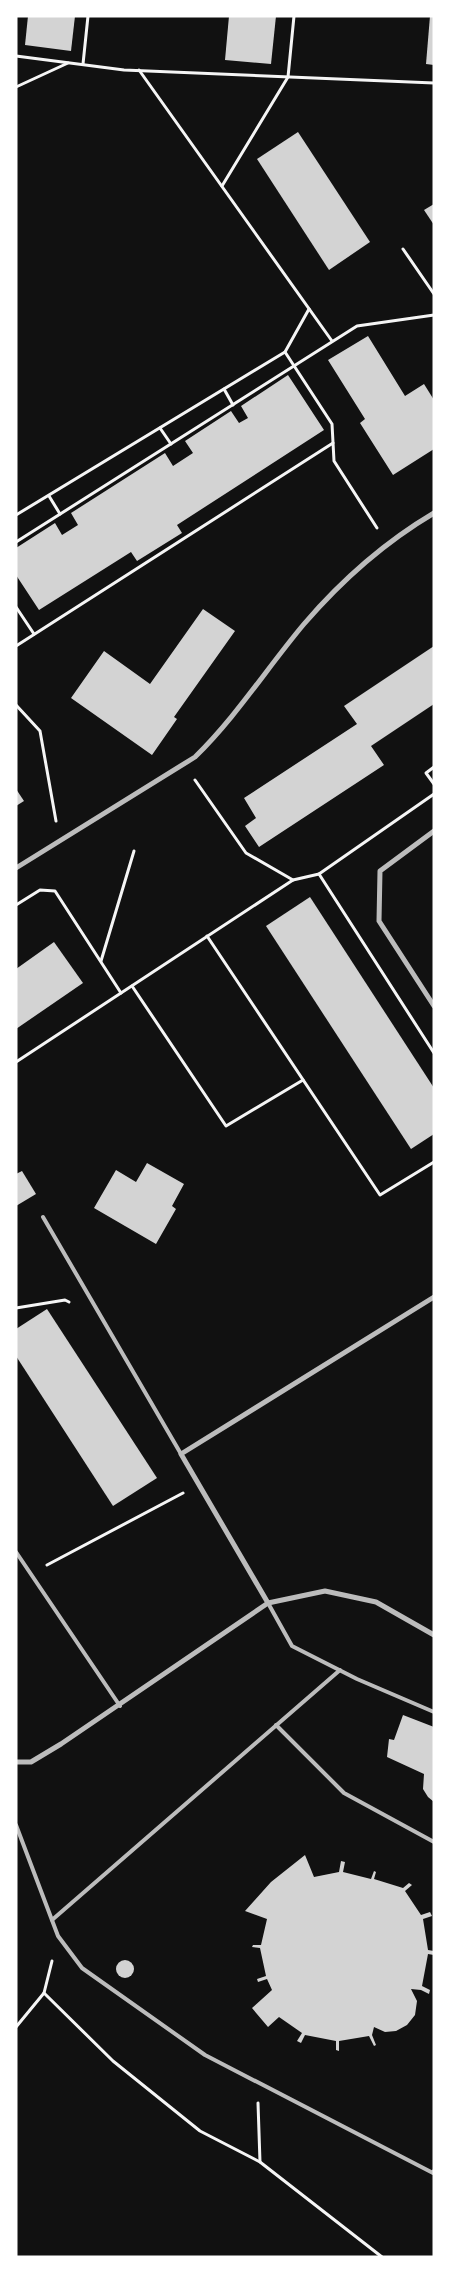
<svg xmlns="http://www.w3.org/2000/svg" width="450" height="2273" font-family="'Zilla Slab',serif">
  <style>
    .building { fill: #d3d3d3 }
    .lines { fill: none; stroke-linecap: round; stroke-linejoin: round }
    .path { stroke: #f5f5f5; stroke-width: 3 }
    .service { stroke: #bcbcbc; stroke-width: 4 }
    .minor { stroke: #bcbcbc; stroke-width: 5 }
  </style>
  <rect width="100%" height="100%" fill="#111"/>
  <!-- building -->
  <g class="building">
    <path d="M 28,16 L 75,16 L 71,51 L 25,45 Z"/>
    <path d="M 229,16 L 276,16 L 271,64 L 225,60 Z"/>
    <path d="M 430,16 L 434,16 L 434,65 L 426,64 Z"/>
    <path d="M 298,132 L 370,242 L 329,270 L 257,159 Z"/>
    <path d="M 434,204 L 434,225 L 424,210 Z"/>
    <path d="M 368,336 L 405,396 L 424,384 L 434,400 L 434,449 L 393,475 L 360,423 L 365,419 L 328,360 Z"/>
    <path d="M 288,375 L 324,430 L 177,525 L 182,533 L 137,561 L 131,552 L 39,610 L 16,575 L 16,548 L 55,523 L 62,535 L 78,525 L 71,513 L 165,453 L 173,466 L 193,453 L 185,441 L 231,411 L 239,423 L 248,418 L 241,406 Z"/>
    <path d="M 203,609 L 235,631 L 174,717 L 177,719 L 152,755 L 71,698 L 104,651 L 150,684 Z"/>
    <path d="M 434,646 L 434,704 L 371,746 L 384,765 L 259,847 L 245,826 L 256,818 L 244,798 L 357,724 L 344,706 Z"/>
    <path d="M 16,789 L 24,801 L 16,806 Z"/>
    <path d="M 310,897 L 434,1088 L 434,1134 L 411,1149 L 266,926 Z"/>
    <path d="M 54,942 L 83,983 L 16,1029 L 16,969 Z"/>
    <path d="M 147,1163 L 184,1184 L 172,1206 L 176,1209 L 156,1244 L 94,1208 L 116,1170 L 136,1182 Z"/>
    <path d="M 22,1171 L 36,1194 L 16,1206 L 16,1174 Z"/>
    <path d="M 47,1309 L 157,1478 L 113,1506 L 16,1356 L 16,1329 Z"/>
    <path d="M 403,1715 L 434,1727 L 434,1802 L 428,1797 L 423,1789 L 424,1774 L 387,1757 L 389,1739 L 394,1740 Z"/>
    <path d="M 305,1855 L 314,1877 L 339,1872 L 341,1861 L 345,1862 L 343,1872 L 371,1879 L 374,1871 L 376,1872 L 374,1879 L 403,1888 L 409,1883 L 412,1885 L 405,1891 L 421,1915 L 430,1912 L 432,1916 L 423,1919 L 428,1950 L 434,1951 L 434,1955 L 428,1954 L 422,1986 L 430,1990 L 429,1994 L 421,1990 L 411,1989 L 417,2001 L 415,2015 L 407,2025 L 396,2031 L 385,2032 L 374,2027 L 372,2035 L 376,2045 L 374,2046 L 369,2036 L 339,2041 L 339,2051 L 336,2050 L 336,2041 L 305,2035 L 301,2043 L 297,2041 L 302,2033 L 279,2017 L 268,2027 L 252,2008 L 272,1990 L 267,1979 L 258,1982 L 257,1979 L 266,1976 L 260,1948 L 252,1947 L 253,1945 L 261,1945 L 267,1919 L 245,1911 L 271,1882 Z"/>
    <circle cx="125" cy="1969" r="9"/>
  </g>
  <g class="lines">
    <!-- path -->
    <g class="path">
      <path d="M 16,56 L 124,70 L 434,83"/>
      <path d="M 83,64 L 88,16"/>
      <path d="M 139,70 L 332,341"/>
      <path d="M 16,87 L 68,63"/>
      <path d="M 222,186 L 288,77 L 294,16"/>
      <path d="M 403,249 L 434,294"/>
      <path d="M 309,309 L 285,352 L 332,424 L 334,461 L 377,528"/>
      <path d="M 224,389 L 233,405"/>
      <path d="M 160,428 L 171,444"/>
      <path d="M 49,496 L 60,514"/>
      <path d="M 16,515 L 285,352"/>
      <path d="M 16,542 L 357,326 L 434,315"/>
      <path d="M 16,607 L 34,634"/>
      <path d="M 16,646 L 333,443"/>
      <path d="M 16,705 L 40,731 L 56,821"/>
      <path d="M 434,767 L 426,773 L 434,784"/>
      <path d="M 195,780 L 246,853 L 293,880 L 319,874"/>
      <path d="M 434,794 L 319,874 L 434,1053"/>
      <path d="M 16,905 L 40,890 L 55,891 L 121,993"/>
      <path d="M 207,936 L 380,1195 L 434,1162"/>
      <path d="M 101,961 L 134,851"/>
      <path d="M 132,986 L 226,1126 L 303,1080"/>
      <path d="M 16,1062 L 293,880"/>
      <path d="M 16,1308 L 65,1300 L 69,1302"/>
      <path d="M 47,1565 L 183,1493"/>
      <path d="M 44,1993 L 113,2061 L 200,2131 L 260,2162 L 382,2257"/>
      <path d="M 16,2027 L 44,1993 L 52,1961"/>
      <path d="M 258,2103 L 260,2162"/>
    </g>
    <!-- service -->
    <g class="service">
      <path d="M 43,1217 L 181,1454"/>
      <path d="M 16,1552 L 120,1706"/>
      <path d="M 268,1603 L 292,1646 L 357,1679 L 434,1712"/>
      <path d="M 276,1725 L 344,1793 L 434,1842"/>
      <path d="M 16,1825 L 58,1936 L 82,1968 L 205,2055 L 433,2173 L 434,2171"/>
      <path d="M 52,1920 L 340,1670"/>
    </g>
    <!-- minor -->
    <g class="minor">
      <path d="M 434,831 L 380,871 L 379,921 L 434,1006"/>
      <path d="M 16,868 L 195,757 C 236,717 267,668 304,624 C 341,581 385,542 434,513"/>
      <path d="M 268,1603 L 181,1454 L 434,1297"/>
      <path d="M 16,1762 L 31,1762 L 61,1744 L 268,1603 L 325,1591 L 376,1602 L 434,1635"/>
    </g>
  </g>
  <!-- border -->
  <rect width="450" height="2273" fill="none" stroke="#ffffff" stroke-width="35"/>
</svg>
